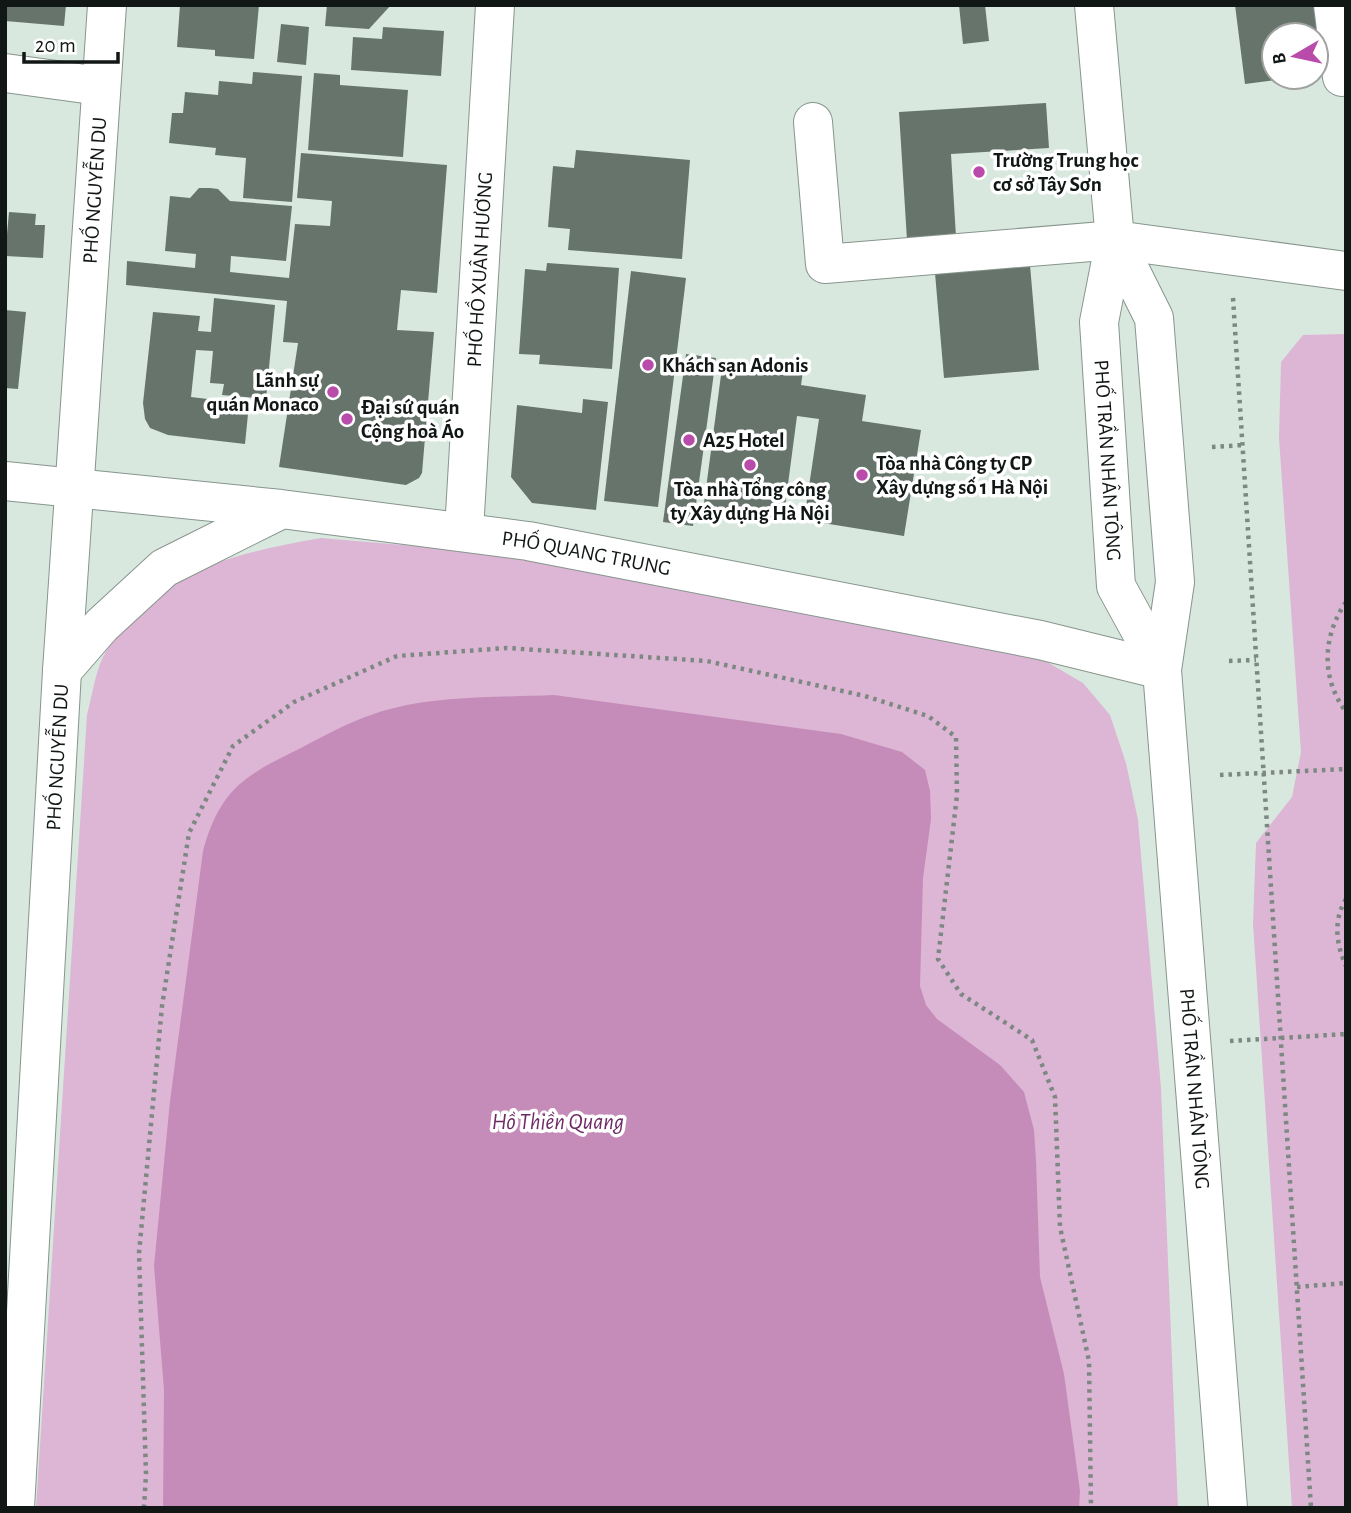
<svg xmlns="http://www.w3.org/2000/svg" width="1351" height="1513" font-family="'Alegreya Sans',sans-serif">
  <style>
    .green { fill: #dcb6d4 }
    .water { fill: #c58cba }
    .building { fill: #66746c }
    .lines { fill: none; stroke-linecap: round; stroke-linejoin: round }
    .minor-casing { stroke: #87958d; stroke-width: 40 }
    .path { stroke: #7d8882; stroke-width: 4.5; stroke-dasharray: 3.5 5; stroke-linecap: butt }
    .minor { stroke: #fff; stroke-width: 38 }
    .poi-dot { fill: #b94baa; stroke: #fff; stroke-width: 2.5 }
    .labels { text-anchor: middle; stroke-width: 7; stroke-linejoin: round; paint-order: stroke }
    .poi-label { font-size: 21px; font-weight: bold; fill: #111714; stroke: #fff; text-anchor: start }
    .street-label { font-size: 21px; fill: #111714; stroke: #fff }
    .water-label { font-size: 23px; font-style: italic; fill: #6e2a65; stroke: #fff }
  </style>
  <rect width="100%" height="100%" fill="#d8e8df"/>
  <!-- green -->
  <g class="green">
    <path d="M 1346,334 L 1346,1508 L 1292,1508 L 1253,924 L 1256,843 L 1292,797 L 1301,752 L 1279,438 L 1281,362 L 1303,335 Z"/>
    <path d="M 321,538 L 496,553 L 1030,652 L 1083,683 L 1110,715 L 1126,763 L 1138,820 L 1161,1088 L 1178,1508 L 36,1508 L 87,715 C 92,696 95,674 103,657 C 145,572 236,553 321,538 Z"/>
  </g>
  <!-- water -->
  <path class="water" d="M 554,695 L 841,734 L 902,752 L 925,770 L 930,791 L 931,819 L 923,878 L 920,986 L 926,1005 L 937,1019 L 1000,1065 L 1024,1092 L 1034,1130 L 1036,1160 L 1040,1277 L 1064,1374 L 1080,1491 L 1079,1508 L 163,1508 L 164,1390 L 154,1266 L 170,1101 L 203,851 C 220,789 245,775 301,748 C 331,732 360,716 394,708 C 441,696 505,697 554,695 Z"/>
  <!-- building -->
  <g class="building">
    <path d="M 5,5 L 66,5 L 64,26 L 5,21 Z"/>
    <path d="M 180,5 L 259,5 L 254,59 L 215,56 L 215,50 L 177,47 Z"/>
    <path d="M 327,5 L 391,5 L 369,29 L 325,26 Z"/>
    <path d="M 959,5 L 985,5 L 989,41 L 963,44 Z"/>
    <path d="M 1235,5 L 1325,5 L 1334,72 L 1316,75 L 1316,35 L 1274,35 L 1274,77 L 1284,79 L 1245,84 Z"/>
    <path d="M 281,24 L 309,27 L 306,65 L 277,62 Z"/>
    <path d="M 383,27 L 444,31 L 441,76 L 351,70 L 353,37 L 382,39 Z"/>
    <path d="M 253,72 L 302,76 L 292,202 L 243,198 L 246,158 L 215,155 L 216,148 L 169,143 L 172,113 L 183,113 L 185,92 L 218,95 L 219,81 L 252,84 Z"/>
    <path d="M 314,73 L 340,75 L 340,85 L 408,90 L 403,157 L 308,150 Z"/>
    <path d="M 1046,103 L 1049,148 L 951,154 L 956,237 L 907,240 L 899,112 Z"/>
    <path d="M 576,150 L 690,160 L 682,259 L 568,250 L 570,229 L 548,227 L 553,166 L 574,168 Z"/>
    <path d="M 301,153 L 447,165 L 437,293 L 401,290 L 397,330 L 434,332 L 422,473 L 419,478 L 406,485 L 279,467 L 298,343 L 283,342 L 287,301 L 126,285 L 127,261 L 195,268 L 196,254 L 165,251 L 170,196 L 190,198 L 199,188 L 210,188 L 218,189 L 230,201 L 292,206 L 286,261 L 231,256 L 230,272 L 289,278 L 295,224 L 330,226 L 332,201 L 297,198 Z"/>
    <path d="M 9,212 L 36,214 L 35,225 L 45,225 L 43,258 L 5,256 Z"/>
    <path d="M 547,263 L 619,268 L 612,369 L 539,364 L 540,355 L 519,354 L 525,269 L 546,271 Z"/>
    <path d="M 1030,265 L 1039,370 L 944,378 L 935,273 Z"/>
    <path d="M 631,271 L 686,278 L 658,507 L 604,501 Z"/>
    <path d="M 214,298 L 275,305 L 266,399 L 222,395 L 224,384 L 210,383 L 213,351 L 196,350 L 191,397 L 249,404 L 245,444 L 168,435 L 150,428 L 145,419 L 143,403 L 153,312 L 200,316 L 198,331 L 211,332 Z"/>
    <path d="M 5,310 L 26,312 L 18,389 L 5,388 Z"/>
    <path d="M 686,354 L 716,358 L 693,526 L 663,522 Z"/>
    <path d="M 723,360 L 803,371 L 801,385 L 866,395 L 862,421 L 921,430 L 904,536 L 804,520 L 819,419 L 797,416 L 783,522 L 703,511 Z"/>
    <path d="M 583,399 L 608,402 L 596,510 L 532,503 L 511,477 L 517,405 L 582,413 Z"/>
  </g>
  <g class="lines">
    <!-- minor casing -->
    <g class="minor-casing">
      <g id="minor">
        <path id="s1" d="M 1094,5 L 1115,240 L 1099,322 L 1116,586 L 1162,670"/>
        <path d="M 1333,5 L 1342,77"/>
        <path d="M 5,73 L 100,86"/>
        <path d="M 813,122 L 825,264 L 1115,240 L 1346,271"/>
        <path id="s2" d="M 1115,240 L 1154,318 L 1175,582 L 1162,670 L 1228,1508"/>
        <path id="s3" d="M 5,481 L 281,509 L 528,541 L 1040,640 L 1162,670"/>
        <path id="s4" d="M 464,531 L 495,5"/>
        <path d="M 62,671 L 102,625 L 164,568 L 280,510"/>
        <path id="s5" d="M 15,1508 L 62,671 L 107,5"/>
      </g>
    </g>
    <!-- path -->
    <g class="path">
      <path d="M 1233,298 L 1311,1508"/>
      <path d="M 1212,447 L 1243,445"/>
      <path d="M 1346,602 C 1322,637 1321,678 1346,712"/>
      <path d="M 1229,661 L 1256,660"/>
      <path d="M 1220,775 L 1346,769"/>
      <path d="M 1346,899 C 1333,920 1336,944 1346,966"/>
      <path d="M 1230,1041 L 1346,1034"/>
      <path d="M 1297,1287 L 1346,1283"/>
      <path d="M 144,1508 L 146,1474 L 139,1253 L 162,1006 L 189,833 L 233,746 L 294,702 L 397,656 L 507,648 L 707,661 L 865,696 L 928,716 L 956,737 L 957,795 L 938,959 L 961,994 L 1032,1040 L 1055,1097 L 1060,1227 L 1089,1361 L 1091,1508"/>
    </g>
    <!-- minor -->
    <use href="#minor" class="minor"/>
  </g>
  <!-- markers -->
  <g class="poi-dot">
    <circle cx="979" cy="172" r="7"/>
    <circle cx="648" cy="365" r="7"/>
    <circle cx="333" cy="392" r="7"/>
    <circle cx="347" cy="419" r="7"/>
    <circle cx="689" cy="440" r="7"/>
    <circle cx="750" cy="465" r="7"/>
    <circle cx="862" cy="475" r="7"/>
  </g>
  <g class="labels">
    <!-- poi labels -->
    <g class="poi-label">
      <text x="993" y="167">Trường Trung học<tspan x="993" dy="24">cơ sở Tây Sơn</tspan></text>
      <text x="662" y="372">Khách sạn Adonis</text>
      <text x="319" y="387" text-anchor="end">Lãnh sự<tspan x="319" dy="24">quán Monaco</tspan></text>
      <text x="361" y="414">Đại sứ quán<tspan x="361" dy="24">Cộng hoà Áo</tspan></text>
      <text x="703" y="447">A25 Hotel</text>
      <text x="876" y="470">Tòa nhà Công ty CP<tspan x="876" dy="24">Xây dựng số 1 Hà Nội</tspan></text>
      <text x="750" y="496" text-anchor="middle">Tòa nhà Tổng công<tspan x="750" dy="24">ty Xây dựng Hà Nội</tspan></text>
    </g>
    <!-- street labels -->
    <g class="street-label">
      <text dy="7" stroke="none"><textPath href="#s5" startOffset="1320">PHỐ NGUYỄN DU</textPath></text>
      <text dy="7" stroke="none"><textPath href="#s4" startOffset="262">PHỐ HỒ XUÂN HƯƠNG</textPath></text>
      <text dy="7" stroke="none"><textPath href="#s1" startOffset="458">PHỐ TRẦN NHÂN TÔNG</textPath></text>
      <text dy="7" stroke="none"><textPath href="#s3" startOffset="586">PHỐ QUANG TRUNG</textPath></text>
      <text dy="7" stroke="none"><textPath href="#s5" startOffset="752">PHỐ NGUYỄN DU</textPath></text>
      <text dy="7" stroke="none"><textPath href="#s2" startOffset="861">PHỐ TRẦN NHÂN TÔNG</textPath></text>
    </g>
    <!-- water labels -->
    <g class="water-label">
      <text x="558" y="1129">Hồ Thiền Quang</text>
    </g>
  </g>
  <!-- border -->
  <rect width="1351" height="1513" fill="none" stroke="#111714" stroke-width="14"/>
  <!-- north arrow -->
  <g transform="translate(1295 56) rotate(261)"><circle r="33" fill="#ffffff" stroke="#a0a2a1" stroke-width="2"/>
  <path d="M0-5L12 26L0 18L-12 26Z" fill="#b94baa"/>
  <text y="-10" font-size="19" font-weight="bold" text-anchor="middle" fill="#111714">B</text>
  </g>
  <!-- scale -->
  <path d="M24 52v10h94v-10" fill="none" stroke="#111714" stroke-width="3.5"/>
  <text x="35" y="52" font-size="21" fill="#111714" stroke="#ffffff" stroke-width="5" paint-order="stroke">20 m</text>
</svg>
